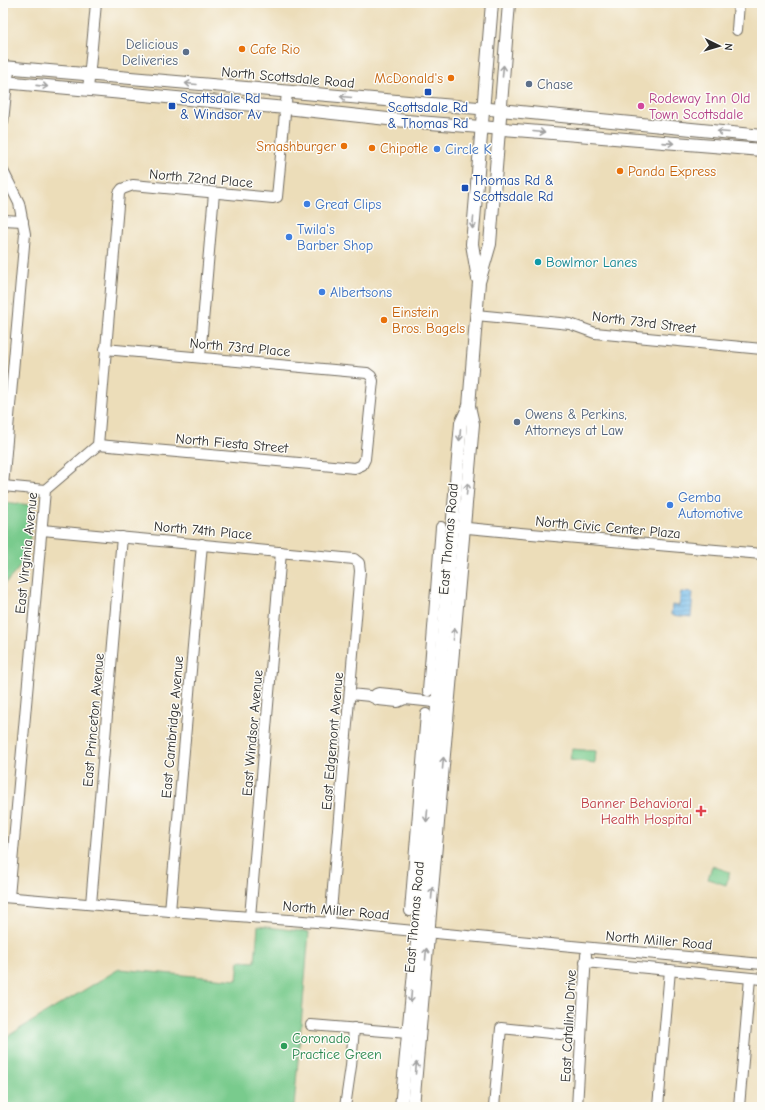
<svg xmlns="http://www.w3.org/2000/svg" width="765" height="1110" font-family="'Comic Neue',sans-serif">
  <style>
    .green { fill: #79cb8d; stroke: #527b5c }
    .water { fill: url(#water-rules); stroke: #4e728a }
    .lines { fill: none; stroke-linecap: round; stroke-linejoin: round }
    .minor-casing { stroke: #6f695d; stroke-width: 12 }
    .major-casing { stroke: #6f695d; stroke-width: 14 }
    .minor { stroke: #fff; stroke-width: 10 }
    .major { stroke: #fff; stroke-width: 12 }
    .oneway { stroke: #a0a0a0 }
    .food-dot { fill: #e8710a; stroke: #fdfcf7; stroke-width: 1.5 }
    .service-dot { fill: #5c6f8a; stroke: #fdfcf7; stroke-width: 1.5 }
    .transit-dot { fill: #1a4fb4; stroke: #fdfcf7; stroke-width: 1.5 }
    .hotel-dot { fill: #d1479c; stroke: #fdfcf7; stroke-width: 1.5 }
    .shop-dot { fill: #3f7fe0; stroke: #fdfcf7; stroke-width: 1.5 }
    .culture-dot { fill: #0f9aa8; stroke: #fdfcf7; stroke-width: 1.5 }
    .health-dot { fill: #e0444e; stroke: #fdfcf7; stroke-width: 1.5 }
    .leisure-dot { fill: #2e9e5b; stroke: #fdfcf7; stroke-width: 1.5 }
    .labels { text-anchor: middle; stroke-width: 3; stroke-linejoin: round; paint-order: stroke }
    .service-label { font-size: 14px; fill: #4e5e75; stroke: #fdfcf7; text-anchor: start }
    .food-label { font-size: 14px; fill: #c56008; stroke: #fdfcf7; text-anchor: start }
    .street-label { font-size: 14px; fill: #2b2b2b; stroke: #fdfcf7 }
    .transit-label { font-size: 14px; fill: #164399; stroke: #fdfcf7; text-anchor: start }
    .hotel-label { font-size: 14px; fill: #b23c85; stroke: #fdfcf7; text-anchor: start }
    .shop-label { font-size: 14px; fill: #366cbe; stroke: #fdfcf7; text-anchor: start }
    .culture-label { font-size: 14px; fill: #0d838f; stroke: #fdfcf7; text-anchor: start }
    .health-label { font-size: 14px; fill: #be3a42; stroke: #fdfcf7; text-anchor: end }
    .leisure-label { font-size: 14px; fill: #27864d; stroke: #fdfcf7; text-anchor: start }
  </style>
  <defs>
    <pattern id="water-rules" width="6" height="5" patternUnits="userSpaceOnUse"><rect width="6" height="5" fill="#71b9e9"/><path d="M0 2.5h6" fill="none" stroke="#5d97bd"/></pattern>
  </defs>
  <rect width="100%" height="100%" fill="#fdfcf7"/>
  <filter id="ink" filterUnits="userSpaceOnUse"><feTurbulence type="fractalNoise" baseFrequency=".025" numOctaves="2"/><feDisplacementMap in="SourceGraphic" scale="8" xChannelSelector="R" yChannelSelector="G"/><feConvolveMatrix kernelMatrix="1 2 1 2 8 2 1 2 1" color-interpolation-filters="sRGB"/></filter>
  <filter id="wash" filterUnits="userSpaceOnUse"><feTurbulence type="fractalNoise" baseFrequency=".012" numOctaves="4" result="noise"/><feDisplacementMap in="SourceGraphic" scale="16" xChannelSelector="R" yChannelSelector="G"/><feGaussianBlur stdDeviation="0.9" result="paint"/><feColorMatrix in="noise" values="0 0 0 0 0 0 0 0 0 0 0 0 0 0 0 0 0 1.4 0 .05"/><feComposite in="paint" operator="in"/></filter>
  <g filter="url(#wash)">
    <rect width="100%" height="100%" fill="#ecddb9"/>
    <!-- green -->
    <g class="green">
      <path d="M 3,502 L 31,505 C 32,530 31,554 14,574 C 10,578 7,582 3,585 Z"/>
      <path d="M 572,749 L 596,751 L 595,763 L 570,760 Z"/>
      <path d="M 712,866 L 730,872 L 726,885 L 708,879 Z"/>
      <path d="M 258,926 L 309,932 L 294,1107 L 3,1107 L 3,1039 L 119,969 L 237,980 L 239,961 L 255,962 Z"/>
    </g>
    <!-- water -->
    <path class="water" d="M 681,592 L 693,593 L 691,617 L 671,615 L 672,605 L 679,606 Z"/>
  </g>
  <g filter="url(#ink)">
    <g class="lines">
      <!-- minor casing -->
      <g class="minor-casing">
        <g id="minor">
          <path d="M 737,30 L 739,3"/>
          <path d="M 88,90 L 96,3"/>
          <path d="M 3,122 L 7,82 L 10,67"/>
          <path d="M 3,171 L 19,203 L 25,234 L 3,486"/>
          <path d="M 3,220 L 23,221"/>
          <path d="M 476,315 L 570,324 L 595,333 L 762,349"/>
          <path d="M 200,357 L 214,193"/>
          <path d="M 98,445 L 355,468 L 362,465 L 365,459 L 373,381 L 371,376 L 367,373 L 105,349"/>
          <path d="M 3,486 L 45,490"/>
          <path d="M 457,527 L 520,533 L 762,554"/>
          <path d="M 42,530 L 354,559 L 359,563 L 360,571 L 330,923"/>
          <path d="M 428,691 L 441,527"/>
          <path d="M 350,694 L 370,696 L 378,700 L 398,702 L 405,699 L 444,703"/>
          <path d="M 376,694 L 379,693 L 399,695 L 405,699"/>
          <path d="M 3,897 L 170,911 L 330,923 L 762,964"/>
          <path d="M 9,897 L 45,490 L 98,445 L 119,193 L 122,189 L 133,185 L 273,198 L 277,197 L 287,92"/>
          <path d="M 91,904 L 122,537"/>
          <path d="M 170,911 L 202,544"/>
          <path d="M 410,911 L 426,714"/>
          <path d="M 250,917 L 281,552"/>
          <path d="M 585,962 L 762,979"/>
          <path d="M 311,1025 L 408,1033"/>
          <path d="M 345,1107 L 351,1066 L 354,1028"/>
          <path d="M 494,1107 L 501,1028 L 580,1036"/>
          <path d="M 577,1107 L 586,955"/>
          <path d="M 658,1107 L 670,970"/>
          <path d="M 739,1107 L 750,978"/>
        </g>
      </g>
      <!-- major casing -->
      <g class="major-casing">
        <g id="major">
          <path d="M 3,67 L 501,110 L 762,136"/>
          <path d="M 3,82 L 286,108 L 406,121 L 762,150"/>
          <path d="M 478,279 L 472,244 L 492,3"/>
          <path d="M 401,1107 L 418,931 L 461,423 L 469,406"/>
          <path d="M 413,1107 L 473,424 L 469,406 L 479,282 L 490,244 L 509,3"/>
        </g>
      </g>
      <!-- minor -->
      <use href="#minor" class="minor"/>
      <!-- major -->
      <use href="#major" class="major"/>
    </g>
    <!-- one-way arrows -->
    <defs><path id="oneway-shaft" d="M-6 0H5M1.5-3L5.5 0L1.5 3" fill="none" stroke-width="1.6" stroke-linecap="round" stroke-linejoin="round"/></defs>
    <g class="oneway">
      <use href="#oneway-shaft" transform="translate(503 71) rotate(-85)"/>
      <use href="#oneway-shaft" transform="translate(191 84) rotate(-175)"/>
      <use href="#oneway-shaft" transform="translate(42 86) rotate(6)"/>
      <use href="#oneway-shaft" transform="translate(346 97) rotate(-175)"/>
      <use href="#oneway-shaft" transform="translate(539 132) rotate(5)"/>
      <use href="#oneway-shaft" transform="translate(723 132) rotate(-175)"/>
      <use href="#oneway-shaft" transform="translate(668 143) rotate(4)"/>
      <use href="#oneway-shaft" transform="translate(473 223) rotate(95)"/>
      <use href="#oneway-shaft" transform="translate(460 435) rotate(95)"/>
      <use href="#oneway-shaft" transform="translate(467 489) rotate(-85)"/>
      <use href="#oneway-shaft" transform="translate(454 634) rotate(-85)"/>
      <use href="#oneway-shaft" transform="translate(443 763) rotate(-85)"/>
      <use href="#oneway-shaft" transform="translate(427 816) rotate(95)"/>
      <use href="#oneway-shaft" transform="translate(432 893) rotate(-85)"/>
      <use href="#oneway-shaft" transform="translate(426 954) rotate(-85)"/>
      <use href="#oneway-shaft" transform="translate(411 997) rotate(95)"/>
      <use href="#oneway-shaft" transform="translate(416 1068) rotate(-85)"/>
    </g>
  </g>
  <!-- markers -->
  <g class="food-dot">
    <circle cx="242" cy="49" r="4"/>
    <circle cx="451" cy="78" r="4"/>
    <circle cx="344" cy="146" r="4"/>
    <circle cx="372" cy="148" r="4"/>
    <circle cx="620" cy="171" r="4"/>
    <circle cx="384" cy="320" r="4"/>
  </g>
  <g class="service-dot">
    <circle cx="186" cy="52" r="4"/>
    <circle cx="529" cy="84" r="4"/>
    <circle cx="517" cy="422" r="4"/>
  </g>
  <g class="transit-dot">
    <rect x="424" y="88" width="8" height="8" rx="2"/>
    <rect x="168" y="102" width="8" height="8" rx="2"/>
    <rect x="461" y="184" width="8" height="8" rx="2"/>
  </g>
  <circle class="hotel-dot" cx="641" cy="106" r="4"/>
  <g class="shop-dot">
    <circle cx="437" cy="149" r="4"/>
    <circle cx="307" cy="204" r="4"/>
    <circle cx="289" cy="237" r="4"/>
    <circle cx="322" cy="292" r="4"/>
    <circle cx="670" cy="505" r="4"/>
  </g>
  <circle class="culture-dot" cx="538" cy="262" r="4"/>
  <path class="health-dot" d="M699 805h4v4h4v4h-4v4h-4v-4h-4v-4h4z"/>
  <circle class="leisure-dot" cx="284" cy="1046" r="4"/>
  <g class="labels">
    <!-- service labels -->
    <g class="service-label">
      <text x="178" y="49" text-anchor="end">Delicious<tspan x="178" dy="16">Deliveries</tspan></text>
      <text x="537" y="89">Chase</text>
      <text x="525" y="419">Owens &amp; Perkins,<tspan x="525" dy="16">Attorneys at Law</tspan></text>
    </g>
    <!-- food labels -->
    <g class="food-label">
      <text x="250" y="54">Cafe Rio</text>
      <text x="443" y="83" text-anchor="end">McDonald's</text>
      <text x="336" y="151" text-anchor="end">Smashburger</text>
      <text x="380" y="153">Chipotle</text>
      <text x="628" y="176">Panda Express</text>
      <text x="392" y="317">Einstein<tspan x="392" dy="16">Bros. Bagels</tspan></text>
    </g>
    <!-- street labels -->
    <g class="street-label">
      <text transform="translate(288 77) rotate(5)" y="5">North Scottsdale Road</text>
      <text transform="translate(201 178) rotate(5)" y="5">North 72nd Place</text>
      <text transform="translate(644 322) rotate(7)" y="5">North 73rd Street</text>
      <text transform="translate(240 347) rotate(5)" y="5">North 73rd Place</text>
      <text transform="translate(232 443) rotate(5)" y="5">North Fiesta Street</text>
      <text transform="translate(608 527) rotate(5)" y="5">North Civic Center Plaza</text>
      <text transform="translate(203 530) rotate(5)" y="5">North 74th Place</text>
      <text transform="translate(448 539) rotate(-85)" y="5">East Thomas Road</text>
      <text transform="translate(26 553) rotate(-84)" y="5">East Virginia Avenue</text>
      <text transform="translate(93 720) rotate(-85)" y="5">East Princeton Avenue</text>
      <text transform="translate(172 727) rotate(-85)" y="5">East Cambridge Avenue</text>
      <text transform="translate(252 733) rotate(-85)" y="5">East Windsor Avenue</text>
      <text transform="translate(332 741) rotate(-85)" y="5">East Edgemont Avenue</text>
      <text transform="translate(336 910) rotate(5)" y="5">North Miller Road</text>
      <text transform="translate(414 917) rotate(-85)" y="5">East Thomas Road</text>
      <text transform="translate(659 940) rotate(5)" y="5">North Miller Road</text>
      <text transform="translate(568 1026) rotate(-87)" y="5">East Catalina Drive</text>
    </g>
    <!-- transit labels -->
    <g class="transit-label">
      <text x="180" y="103">Scottsdale Rd<tspan x="180" dy="16">&amp; Windsor Av</tspan></text>
      <text x="428" y="112" text-anchor="middle">Scottsdale Rd<tspan x="428" dy="16">&amp; Thomas Rd</tspan></text>
      <text x="473" y="185">Thomas Rd &amp;<tspan x="473" dy="16">Scottsdale Rd</tspan></text>
    </g>
    <!-- hotel labels -->
    <g class="hotel-label">
      <text x="649" y="103">Rodeway Inn Old<tspan x="649" dy="16">Town Scottsdale</tspan></text>
    </g>
    <!-- shop labels -->
    <g class="shop-label">
      <text x="445" y="154">Circle K</text>
      <text x="315" y="209">Great Clips</text>
      <text x="297" y="234">Twila's<tspan x="297" dy="16">Barber Shop</tspan></text>
      <text x="330" y="297">Albertsons</text>
      <text x="678" y="502">Gemba<tspan x="678" dy="16">Automotive</tspan></text>
    </g>
    <!-- culture labels -->
    <g class="culture-label">
      <text x="546" y="267">Bowlmor Lanes</text>
    </g>
    <!-- health labels -->
    <g class="health-label">
      <text x="692" y="808">Banner Behavioral<tspan x="692" dy="16">Health Hospital</tspan></text>
    </g>
    <!-- leisure labels -->
    <g class="leisure-label">
      <text x="292" y="1043">Coronado<tspan x="292" dy="16">Practice Green</tspan></text>
    </g>
  </g>
  <!-- margin -->
  <rect width="765" height="1110" fill="none" stroke="#fdfcf7" stroke-width="16"/>
  <!-- north arrow -->
  <g transform="translate(719 46) rotate(95)" stroke="#fdfcf7" stroke-width="3" paint-order="stroke">
  <path d="M0-3L7 15L0 10L-7 15Z" fill="#2b2b2b"/>
  <text y="-6" font-size="11" font-weight="bold" text-anchor="middle" fill="#2b2b2b">N</text>
  </g>
</svg>
